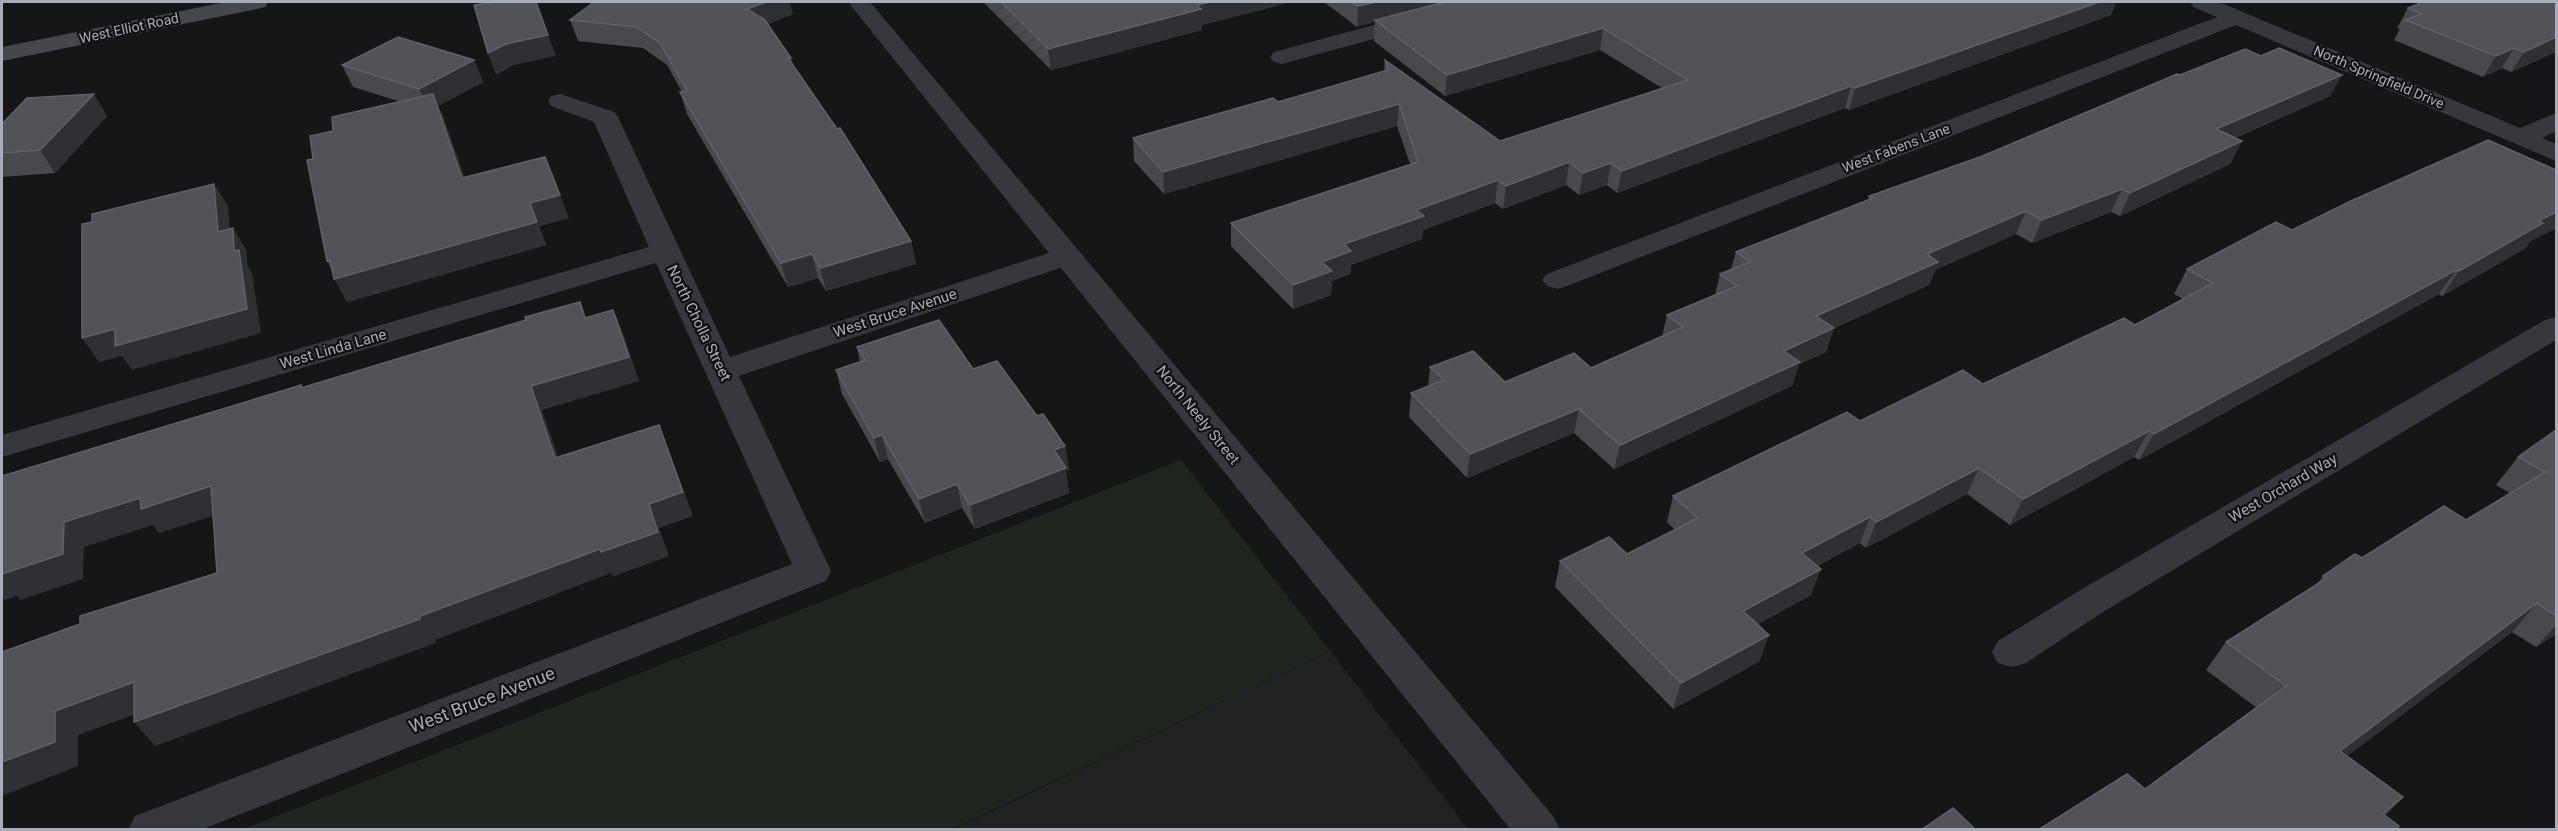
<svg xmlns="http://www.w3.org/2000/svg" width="2558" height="831" font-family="Roboto,sans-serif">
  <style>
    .built { fill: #222225 }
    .green { fill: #1e261f }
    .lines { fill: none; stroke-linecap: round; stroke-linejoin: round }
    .minor { fill: #37383d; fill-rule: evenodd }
    .tertiary { fill: #37383d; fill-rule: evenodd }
    .secondary { fill: #45474d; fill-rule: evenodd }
    .wall { fill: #47494d }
    .shaded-wall { fill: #2f3033 }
    .building { fill: #525359; stroke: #5f6168; stroke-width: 1.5 }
    .labels { text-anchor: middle; stroke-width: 4.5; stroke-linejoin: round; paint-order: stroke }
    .far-street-label { font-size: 14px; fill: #a8adb8; stroke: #111113 }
    .street-label { font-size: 15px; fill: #a8adb8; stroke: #111113 }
    .near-street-label { font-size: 18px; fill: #a8adb8; stroke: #111113 }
  </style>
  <rect width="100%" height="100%" fill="#161618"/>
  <!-- built -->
  <path class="built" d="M 1330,651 L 1468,829 L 952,830 Z"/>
  <!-- green -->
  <path class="green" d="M 1181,460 L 1330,651 L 952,829 L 244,829 Z"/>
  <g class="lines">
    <!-- minor -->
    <g class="minor">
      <path d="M 1459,2 L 1494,2 L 1491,7 L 1282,64 L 1274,62 L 1270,57 L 1274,52 Z"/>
      <path d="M 2190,2 L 2219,2 L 2520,128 L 2556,113 L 2556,131 L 2542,138 L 2556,144 L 2556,161 L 2236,25 L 1567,286 L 1557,289 L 1547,286 L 1542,280 L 1547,274 L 2217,17 L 2193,7 Z"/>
      <path d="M 560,94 L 614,112 L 618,117 L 730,357 L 1058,250 L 1068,247 L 1078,250 L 1082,256 L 1078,262 L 739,376 L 831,571 L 826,581 L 201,830 L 128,830 L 135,816 L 792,564 L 656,263 L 2,457 L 2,435 L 649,247 L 594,122 L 551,106 L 548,101 L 551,96 Z"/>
      <path d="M 2556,317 L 2556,340 L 2103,612 L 2026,663 L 2012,667 L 1998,663 L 1992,652 L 1998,641 L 2077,592 L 2545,320 Z"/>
    </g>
    <!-- tertiary -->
    <path class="tertiary" d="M 848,2 L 870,2 L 1553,816 L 1560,830 L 1511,830 Z"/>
    <!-- secondary -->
    <path class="secondary" d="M 226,2 L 268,2 L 265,7 L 257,9 L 2,61 L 2,47 Z"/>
  </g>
  <!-- wall -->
  <g class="wall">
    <path d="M 983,2 L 1291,2 L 1202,25 L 1202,30 L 1051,70 Z"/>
    <path d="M 1324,2 L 2118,2 L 2116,2 L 2111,15 L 1849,110 L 1845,108 L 1617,193 L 1607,185 L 1579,195 L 1566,185 L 1503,209 L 1495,203 L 1423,230 L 1422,239 L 1351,265 L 1350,274 L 1332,281 L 1331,295 L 1293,309 L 1231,246 L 1231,223 L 1410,164 L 1397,126 L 1164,194 L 1134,161 L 1133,138 L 1278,102 L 1384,71 L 1385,60 L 1500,141 L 1662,88 L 1600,50 L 1445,96 L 1374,41 L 1375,22 L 1357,27 Z"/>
    <path d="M 2556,2 L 2556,52 L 2511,72 L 2502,68 L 2483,77 L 2394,40 L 2400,29 L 2397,28 L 2408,8 Z"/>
    <path d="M 793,14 L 768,24 L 791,58 L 794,67 L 911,241 L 916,264 L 826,291 L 818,278 L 788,287 L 687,114 L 680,92 L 682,92 L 667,65 L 643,48 L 578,41 L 570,20 Z"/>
    <path d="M 474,60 L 483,82 L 438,106 L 443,116 L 464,178 L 569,218 L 539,226 L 546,245 L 347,302 L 327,261 L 333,131 L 401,102 L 353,87 L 342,65 Z"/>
    <path d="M 2180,75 L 2330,96 L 2235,138 L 2242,141 L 2230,164 L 2120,216 L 2111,212 L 2032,243 L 2016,234 L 1935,270 L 1929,285 L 1834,328 L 1826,352 L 1799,364 L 1792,386 L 1614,469 L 1574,433 L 1467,478 L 1409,417 L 1411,393 L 1428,386 L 1430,367 L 1505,382 L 1591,368 L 1662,337 L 1667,315 L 1715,295 L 1720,274 L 1731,269 L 1736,252 L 1868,200 L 1869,196 L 1980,157 Z"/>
    <path d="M 107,116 L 55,173 L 2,177 L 2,124 Z"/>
    <path d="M 2556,170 L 2556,228 L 2530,241 L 2526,248 L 2442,296 L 2439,294 L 2139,460 L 2134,457 L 2010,525 L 1967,494 L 1866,548 L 1860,543 L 1817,566 L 1811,595 L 1758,624 L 1760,661 L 1673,709 L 1555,587 L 1560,561 L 1627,554 L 1675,530 L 1667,522 L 1673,496 L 1860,421 L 1983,384 L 2135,325 L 2183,299 L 2174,294 L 2187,269 L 2292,230 Z"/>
    <path d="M 857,347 L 973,369 L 1037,416 L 1065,446 L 1069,470 L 1066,471 L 1069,493 L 975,529 L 962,508 L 925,523 L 888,459 L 880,462 L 842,394 L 836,370 L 860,362 Z"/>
    <path d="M 2556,430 L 2556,634 L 2536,647 L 2512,632 L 2347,756 L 2403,797 L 2385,816 L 2399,826 L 2396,830 L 2038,830 L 2145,789 L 2257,708 L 2206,670 L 2226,642 L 2317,584 L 2323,576 L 2362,558 L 2466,520 L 2510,493 L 2496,485 L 2518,457 Z"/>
  </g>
  <!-- shaded-wall -->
  <g class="shaded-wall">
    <path d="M 536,2 L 556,56 L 514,65 L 496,75 L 488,53 Z"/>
    <path d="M 766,2 L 790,2 L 793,14 L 753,30 L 747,9 Z"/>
    <path d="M 1211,2 L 1291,2 L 1202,25 L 1202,30 L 1051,70 L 1048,49 Z"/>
    <path d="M 1376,2 L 1452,2 L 1375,20 L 1375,22 L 1357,27 L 1358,6 Z"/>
    <path d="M 2099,2 L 2118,2 L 2116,2 L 2111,15 L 1849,110 L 1855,88 Z"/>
    <path d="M 1603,28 L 1600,50 L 1445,96 L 1447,75 Z"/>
    <path d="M 2556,37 L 2556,52 L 2511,72 L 2524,52 Z"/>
    <path d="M 2514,48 L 2502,68 L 2483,77 L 2496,56 Z"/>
    <path d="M 788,58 L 791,58 L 797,79 Z"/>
    <path d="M 474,60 L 483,82 L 438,106 L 443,116 L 473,201 L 419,89 Z"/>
    <path d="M 2342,75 L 2330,96 L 2204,151 L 2216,129 Z"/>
    <path d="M 1851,86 L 1845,108 L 1617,193 L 1622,171 Z"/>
    <path d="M 94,94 L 107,116 L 55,173 L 40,150 Z"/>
    <path d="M 1399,104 L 1397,126 L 1164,194 L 1163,172 Z"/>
    <path d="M 2242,141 L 2230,164 L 2120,216 L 2130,193 Z"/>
    <path d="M 1569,162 L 1566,185 L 1503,209 L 1506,186 Z"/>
    <path d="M 1611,163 L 1607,185 L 1579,195 L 1583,173 Z"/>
    <path d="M 1498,180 L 1495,203 L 1423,230 L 1422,239 L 1351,265 L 1350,274 L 1332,281 L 1331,295 L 1293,309 L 1293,285 L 1344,244 L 1416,210 Z"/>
    <path d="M 214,184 L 228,206 L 232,255 L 218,232 Z"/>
    <path d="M 2122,189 L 2111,212 L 2032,243 L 2042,220 Z"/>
    <path d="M 560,195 L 569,218 L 539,226 L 546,245 L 347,302 L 334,279 L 336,278 L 327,261 Z"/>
    <path d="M 2026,211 L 2016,234 L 1935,270 L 1929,285 L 1808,339 L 1816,316 L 1927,254 Z"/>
    <path d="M 2556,212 L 2556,228 L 2530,241 L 2526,248 L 2442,296 L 2459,271 L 2539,221 Z"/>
    <path d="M 233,228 L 247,251 L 247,265 L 252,273 L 261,333 L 132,370 L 122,356 L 99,362 L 82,338 L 115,329 L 234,251 Z"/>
    <path d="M 911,241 L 916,264 L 826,291 L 820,268 Z"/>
    <path d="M 812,254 L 818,278 L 788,287 L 781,263 Z"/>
    <path d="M 2456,270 L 2439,294 L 2139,460 L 2154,434 Z"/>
    <path d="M 613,310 L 623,333 L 639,381 L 542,410 L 567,483 L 555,458 L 531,386 Z"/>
    <path d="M 1834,328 L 1826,352 L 1799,364 L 1792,386 L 1614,469 L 1620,445 L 1784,351 Z"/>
    <path d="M 1579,409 L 1574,433 L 1467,478 L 1470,454 Z"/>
    <path d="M 659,425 L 693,516 L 659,528 L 669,556 L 612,577 L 611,573 L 435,640 L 436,643 L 155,746 L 134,722 L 420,616 L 649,504 Z"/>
    <path d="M 2149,431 L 2134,457 L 2010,525 L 2023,499 Z"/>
    <path d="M 882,435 L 888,459 L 880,462 L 874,438 Z"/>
    <path d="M 1065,446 L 1069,470 L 1066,471 L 1069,493 L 975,529 L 970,505 L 1054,450 Z"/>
    <path d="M 1979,468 L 1967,494 L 1866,548 L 1876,522 Z"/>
    <path d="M 957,484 L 962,508 L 925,523 L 919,499 Z"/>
    <path d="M 211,486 L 229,511 L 159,533 L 153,525 L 84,547 L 83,579 L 20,600 L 17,596 L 5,600 L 2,596 L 2,574 L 64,522 L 140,498 Z"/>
    <path d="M 1870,517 L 1860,543 L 1792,579 L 1802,553 Z"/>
    <path d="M 1821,569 L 1811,595 L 1735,637 L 1743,611 Z"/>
    <path d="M 2537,603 L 2512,632 L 2317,779 L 2340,751 Z"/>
    <path d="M 2556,625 L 2556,634 L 2536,647 Z"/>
    <path d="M 1769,635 L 1760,661 L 1673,709 L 1681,683 Z"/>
    <path d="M 134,682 L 155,707 L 78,735 L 78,766 L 2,796 L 2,762 L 55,711 Z"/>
    <path d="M 2403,797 L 2378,824 L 2383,814 Z"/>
  </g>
  <!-- building -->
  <g class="building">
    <path d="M 494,2 L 536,2 L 548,35 L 506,44 L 488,53 L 474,5 Z"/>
    <path d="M 594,2 L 766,2 L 747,9 L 765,20 L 791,58 L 788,58 L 837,129 L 840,128 L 911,241 L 820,268 L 812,254 L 781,263 L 680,92 L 687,91 L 660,43 L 636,27 L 570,20 Z"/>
    <path d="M 1001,2 L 1211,2 L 1197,5 L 1201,9 L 1048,49 Z"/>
    <path d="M 1351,2 L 1376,2 L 1358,6 Z"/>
    <path d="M 1445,2 L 2099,2 L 1855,88 L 1851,86 L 1622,171 L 1611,163 L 1583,173 L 1569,162 L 1506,186 L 1498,180 L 1416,210 L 1424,216 L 1344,244 L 1351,251 L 1322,262 L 1332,271 L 1293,285 L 1231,223 L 1418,162 L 1399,104 L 1163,172 L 1133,138 L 1273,98 L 1278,102 L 1388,70 L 1385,60 L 1500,141 L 1688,80 L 1603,28 L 1447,75 L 1375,20 Z"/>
    <path d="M 2423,2 L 2556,2 L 2556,37 L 2524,52 L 2514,48 L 2496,56 L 2405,20 L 2421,14 L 2408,8 Z"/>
    <path d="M 398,37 L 474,60 L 419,89 L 342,65 Z"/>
    <path d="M 2279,48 L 2342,75 L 2216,129 L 2242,141 L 2130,193 L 2122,189 L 2042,220 L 2026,211 L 1927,254 L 1938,262 L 1816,316 L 1834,328 L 1784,351 L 1800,362 L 1620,445 L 1579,409 L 1470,454 L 1411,393 L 1444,380 L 1430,367 L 1473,351 L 1505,382 L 1574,353 L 1591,368 L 1683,327 L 1667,315 L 1737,286 L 1720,274 L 1750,262 L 1736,252 L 1873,198 L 1869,196 L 1980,157 L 2177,74 L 2180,75 L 2245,49 L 2261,56 Z"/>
    <path d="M 94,94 L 40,150 L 2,153 L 2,124 L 27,98 Z"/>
    <path d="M 433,94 L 462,178 L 545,157 L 560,195 L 530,203 L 537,222 L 334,279 L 330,260 L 327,261 L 307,160 L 313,159 L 310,136 L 333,131 L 332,117 Z"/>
    <path d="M 2488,140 L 2556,170 L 2556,212 L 2539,221 L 2543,223 L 2459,271 L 2456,270 L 2154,434 L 2149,431 L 2023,499 L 1979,468 L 1876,522 L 1870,517 L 1802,553 L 1821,569 L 1743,611 L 1769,635 L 1681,683 L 1560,561 L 1609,537 L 1627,554 L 1698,518 L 1673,496 L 1847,412 L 1860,421 L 1963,370 L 1983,384 L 2124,318 L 2135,325 L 2213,283 L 2187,269 L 2276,222 L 2292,230 L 2351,201 Z"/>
    <path d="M 214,184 L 218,232 L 233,228 L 234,251 L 239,250 L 247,309 L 115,346 L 115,329 L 82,338 L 82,224 L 92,222 L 92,214 Z"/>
    <path d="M 580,302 L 585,318 L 613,310 L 629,357 L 531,386 L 555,458 L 659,425 L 683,492 L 649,504 L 658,532 L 601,552 L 600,549 L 420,616 L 420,619 L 134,722 L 134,682 L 55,711 L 55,742 L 2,762 L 2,652 L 80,624 L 80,616 L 217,573 L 211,486 L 141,509 L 140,498 L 64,522 L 63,554 L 2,574 L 2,476 L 301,385 L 301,388 L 526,320 L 525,317 Z"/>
    <path d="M 939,320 L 973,369 L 997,361 L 1037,416 L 1043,414 L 1065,446 L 1054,450 L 1066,468 L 970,505 L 957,484 L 919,499 L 882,435 L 874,438 L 836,370 L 865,360 L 857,347 Z"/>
    <path d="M 2556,430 L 2556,616 L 2537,603 L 2340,751 L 2403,797 L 2383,814 L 2399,826 L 2395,830 L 2038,830 L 2127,774 L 2145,789 L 2286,686 L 2226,642 L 2327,578 L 2323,576 L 2355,554 L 2362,558 L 2444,506 L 2466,520 L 2545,472 L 2518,457 Z"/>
    <path d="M 1953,808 L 1976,830 L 1921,830 Z"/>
  </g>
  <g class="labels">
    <!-- far-street labels -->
    <g class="far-street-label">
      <text transform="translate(129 28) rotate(-12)" y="5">West Elliot Road</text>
      <text transform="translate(2379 77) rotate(23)" y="5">North Springfield Drive</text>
      <text transform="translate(1896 148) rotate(-21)" y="5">West Fabens Lane</text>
    </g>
    <!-- street labels -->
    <g class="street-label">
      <text transform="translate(895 313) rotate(-18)" y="5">West Bruce Avenue</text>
      <text transform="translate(699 323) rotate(64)" y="5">North Cholla Street</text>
      <text transform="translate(333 349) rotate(-16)" y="5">West Linda Lane</text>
      <text transform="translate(1198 415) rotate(51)" y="5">North Neely Street</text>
      <text transform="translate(2283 488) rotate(-30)" y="5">West Orchard Way</text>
    </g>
    <!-- near-street labels -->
    <g class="near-street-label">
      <text transform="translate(482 700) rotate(-21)" y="6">West Bruce Avenue</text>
    </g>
  </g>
  <!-- border -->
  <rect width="2558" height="831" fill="none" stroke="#a8adb8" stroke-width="6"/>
</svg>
